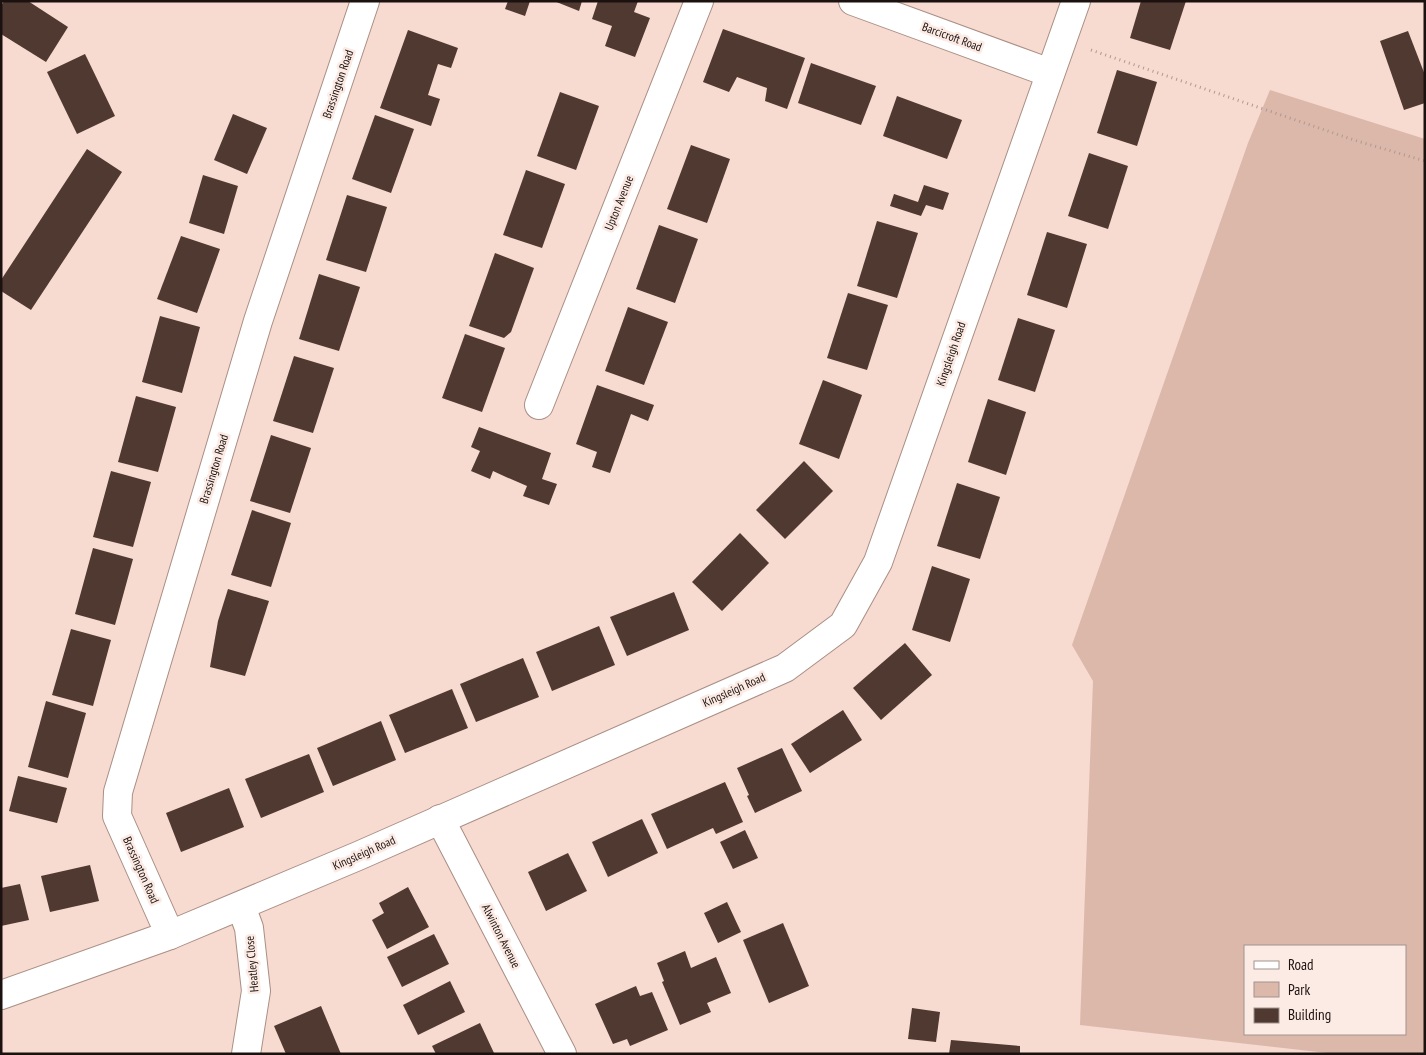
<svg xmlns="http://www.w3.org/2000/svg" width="1426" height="1055" font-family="'PT Sans Narrow',sans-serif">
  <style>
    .green { fill: #dcb8ab; fill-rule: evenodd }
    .building { fill: #503931 }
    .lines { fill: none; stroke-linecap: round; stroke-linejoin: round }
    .street-casing { stroke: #a98f85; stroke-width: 30 }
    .path { stroke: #af9991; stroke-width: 3; stroke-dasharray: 1 4; stroke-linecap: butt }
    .street { stroke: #fff; stroke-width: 28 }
    .labels { text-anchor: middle; stroke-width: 5; stroke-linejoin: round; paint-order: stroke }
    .street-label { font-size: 12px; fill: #1b110e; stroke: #fceae4 }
  </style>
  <rect width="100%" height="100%" fill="#f7dad0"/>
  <!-- green -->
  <path class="green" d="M 1270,90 L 1425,139 L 1425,1054 L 1336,1054 L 1080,1025 L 1093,681 L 1072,645 L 1248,143 ZM 1245,946 L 1405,946 L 1405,1034 L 1245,1034 Z"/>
  <!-- building -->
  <g class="building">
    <path d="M 4,1 L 28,1 L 68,27 L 46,62 L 1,34 L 1,6 Z"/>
    <path d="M 508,1 L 530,1 L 525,16 L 505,9 Z"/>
    <path d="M 554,1 L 582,1 L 579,11 Z"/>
    <path d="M 598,1 L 638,1 L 634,12 L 650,18 L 635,57 L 605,46 L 612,26 L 592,19 Z"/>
    <path d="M 1141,1 L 1186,1 L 1170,50 L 1130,38 Z"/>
    <path d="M 723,29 L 805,58 L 787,109 L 765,101 L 767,88 L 737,77 L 729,92 L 703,82 Z"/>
    <path d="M 408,30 L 458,48 L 451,68 L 438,64 L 428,95 L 440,99 L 431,126 L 380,108 Z"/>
    <path d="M 1408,31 L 1425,75 L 1425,103 L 1404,110 L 1380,41 Z"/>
    <path d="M 85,54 L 115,116 L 77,134 L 47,72 Z"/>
    <path d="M 811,63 L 876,86 L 861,125 L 798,103 Z"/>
    <path d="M 1117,70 L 1157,82 L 1137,146 L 1097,133 Z"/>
    <path d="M 560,92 L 599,106 L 576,170 L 537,156 Z"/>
    <path d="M 897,96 L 962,120 L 947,159 L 883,136 Z"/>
    <path d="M 233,114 L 267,128 L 247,174 L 214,160 Z"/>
    <path d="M 375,115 L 414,129 L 391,193 L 352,179 Z"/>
    <path d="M 691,145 L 730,159 L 707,223 L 667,209 Z"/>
    <path d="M 87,149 L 122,172 L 31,310 L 1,291 L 1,280 Z"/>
    <path d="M 1089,153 L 1128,166 L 1108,229 L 1068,216 Z"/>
    <path d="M 526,170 L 565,184 L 542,248 L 503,235 Z"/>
    <path d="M 203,175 L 238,186 L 224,234 L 189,223 Z"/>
    <path d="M 924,185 L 949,193 L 943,210 L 926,205 L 921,216 L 890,206 L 894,194 L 918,202 Z"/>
    <path d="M 347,195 L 387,207 L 366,272 L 326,260 Z"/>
    <path d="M 877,221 L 918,233 L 897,298 L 857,286 Z"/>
    <path d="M 659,225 L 698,239 L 675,303 L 636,289 Z"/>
    <path d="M 1047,232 L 1087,244 L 1067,308 L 1027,295 Z"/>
    <path d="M 181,236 L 220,249 L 197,313 L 157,299 Z"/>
    <path d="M 495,253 L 534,268 L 511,332 L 504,338 L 469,326 Z"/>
    <path d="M 319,274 L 360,287 L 339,351 L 299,339 Z"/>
    <path d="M 848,293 L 888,305 L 867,370 L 827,358 Z"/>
    <path d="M 628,307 L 668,322 L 644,385 L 605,371 Z"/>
    <path d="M 160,316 L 200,327 L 182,393 L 142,382 Z"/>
    <path d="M 1018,318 L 1055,330 L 1035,392 L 998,380 Z"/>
    <path d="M 465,334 L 505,348 L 482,412 L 442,398 Z"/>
    <path d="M 294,356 L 334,368 L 313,433 L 273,421 Z"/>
    <path d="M 823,380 L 862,395 L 839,459 L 799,444 Z"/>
    <path d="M 597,385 L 654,405 L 648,421 L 631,414 L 610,473 L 592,467 L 597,452 L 576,444 Z"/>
    <path d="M 136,396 L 176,407 L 158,472 L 118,462 Z"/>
    <path d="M 988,399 L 1026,412 L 1006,475 L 968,462 Z"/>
    <path d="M 479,427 L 551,453 L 542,479 L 557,484 L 549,505 L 523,496 L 527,486 L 506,477 L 493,471 L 490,479 L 471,471 L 480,451 L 471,447 Z"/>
    <path d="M 271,435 L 311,448 L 290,513 L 250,501 Z"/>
    <path d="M 804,461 L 833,491 L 785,539 L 756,510 Z"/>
    <path d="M 111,471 L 151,482 L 133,547 L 93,537 Z"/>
    <path d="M 957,483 L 1000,497 L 980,559 L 937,546 Z"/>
    <path d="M 252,510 L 291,523 L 271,587 L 231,575 Z"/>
    <path d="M 740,533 L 769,563 L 722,611 L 692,582 Z"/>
    <path d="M 93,548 L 133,559 L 115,625 L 75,614 Z"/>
    <path d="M 932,566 L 970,579 L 950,642 L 912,630 Z"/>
    <path d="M 228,589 L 269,601 L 245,676 L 210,667 L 218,621 Z"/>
    <path d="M 674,592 L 689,630 L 627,656 L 610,617 Z"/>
    <path d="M 599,626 L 615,665 L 552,691 L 536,652 Z"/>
    <path d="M 71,629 L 111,640 L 93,706 L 52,695 Z"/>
    <path d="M 905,643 L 932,675 L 881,720 L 853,688 Z"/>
    <path d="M 523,658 L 539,697 L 476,722 L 460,684 Z"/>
    <path d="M 452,689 L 468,728 L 405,753 L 389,715 Z"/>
    <path d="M 46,701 L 86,713 L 68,778 L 28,767 Z"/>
    <path d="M 843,710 L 862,740 L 810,773 L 791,744 Z"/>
    <path d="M 381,721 L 396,760 L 333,786 L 317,748 Z"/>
    <path d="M 782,748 L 802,791 L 755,813 L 747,796 L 749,795 L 737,768 Z"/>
    <path d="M 309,754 L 324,792 L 261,818 L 245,779 Z"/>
    <path d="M 18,776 L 67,788 L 57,823 L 9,811 Z"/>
    <path d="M 725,782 L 743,822 L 716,834 L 713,828 L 667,849 L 651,814 Z"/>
    <path d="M 229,788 L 244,827 L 181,852 L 166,813 Z"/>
    <path d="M 642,819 L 658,853 L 608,877 L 592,842 Z"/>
    <path d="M 745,830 L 758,858 L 733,869 L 720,842 Z"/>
    <path d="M 568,853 L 587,891 L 546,911 L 528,872 Z"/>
    <path d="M 90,865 L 99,901 L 50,912 L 41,876 Z"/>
    <path d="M 20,884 L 29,920 L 1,926 L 1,888 Z"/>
    <path d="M 408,887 L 429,927 L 387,949 L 372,920 L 384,913 L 379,903 Z"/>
    <path d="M 727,902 L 741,932 L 718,943 L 704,913 Z"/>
    <path d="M 783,923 L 809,986 L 769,1003 L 743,940 Z"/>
    <path d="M 434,934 L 449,964 L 402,987 L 387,957 Z"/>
    <path d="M 685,951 L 691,968 L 716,957 L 731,993 L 707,1003 L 711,1012 L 680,1025 L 662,982 L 664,981 L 657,963 Z"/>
    <path d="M 450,981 L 465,1012 L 418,1035 L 403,1005 Z"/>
    <path d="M 636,986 L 640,996 L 652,992 L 668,1030 L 630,1046 L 627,1039 L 613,1044 L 595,1004 Z"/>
    <path d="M 321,1006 L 341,1054 L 286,1054 L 274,1026 Z"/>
    <path d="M 912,1008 L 940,1012 L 936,1042 L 908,1039 Z"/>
    <path d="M 480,1023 L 494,1053 L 436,1054 L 432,1046 Z"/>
    <path d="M 951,1040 L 1020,1046 L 1020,1054 L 949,1054 Z"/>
  </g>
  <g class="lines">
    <!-- street casing -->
    <g class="street-casing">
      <g id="street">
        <path d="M 853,1 L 1050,73"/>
        <path d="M 539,405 L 699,1"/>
        <path d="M 440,819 L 562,1054"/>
        <path d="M 241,906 L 249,928 L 256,991 L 246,1054"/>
        <path d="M 170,935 L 117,816 L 118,792 L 258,321 L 365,1"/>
        <path d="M 1,995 L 170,935 L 358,856 L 785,668 L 843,625 L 878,562 L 1076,1"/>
      </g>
    </g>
    <!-- path -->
    <path class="path" d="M 1091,50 L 1354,140 L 1425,161"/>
    <!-- street -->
    <use href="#street" class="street"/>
  </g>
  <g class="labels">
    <!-- street labels -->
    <g class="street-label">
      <text transform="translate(952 37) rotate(20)" y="4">Barcicroft Road</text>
      <text transform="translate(338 84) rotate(-71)" y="4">Brassington Road</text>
      <text transform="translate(619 203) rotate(-68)" y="4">Upton Avenue</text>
      <text transform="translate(951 354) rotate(-71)" y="4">Kingsleigh Road</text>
      <text transform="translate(214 469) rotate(-73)" y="4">Brassington Road</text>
      <text transform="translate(734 690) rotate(-24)" y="4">Kingsleigh Road</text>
      <text transform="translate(364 853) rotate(-24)" y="4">Kingsleigh Road</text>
      <text transform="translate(141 870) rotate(66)" y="4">Brassington Road</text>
      <text transform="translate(501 936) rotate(63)" y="4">Alwinton Avenue</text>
      <text transform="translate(252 964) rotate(-95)" y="4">Heatley Close</text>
    </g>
  </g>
  <!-- border -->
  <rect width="1426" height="1055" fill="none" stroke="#1b110e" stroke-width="5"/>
  <!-- legend -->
  <rect x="1244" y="945" width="162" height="90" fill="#fceae4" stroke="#a2938e"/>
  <rect x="1254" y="961" width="25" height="8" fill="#ffffff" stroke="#a2938e"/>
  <text x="1288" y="970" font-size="15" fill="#1b110e">Road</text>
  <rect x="1254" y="982" width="25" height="15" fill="#dcb8ab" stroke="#a2938e"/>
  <text x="1288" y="995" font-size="15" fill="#1b110e">Park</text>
  <rect x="1254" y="1008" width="25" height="15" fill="#503931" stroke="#a2938e"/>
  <text x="1288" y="1020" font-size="15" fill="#1b110e">Building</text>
</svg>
